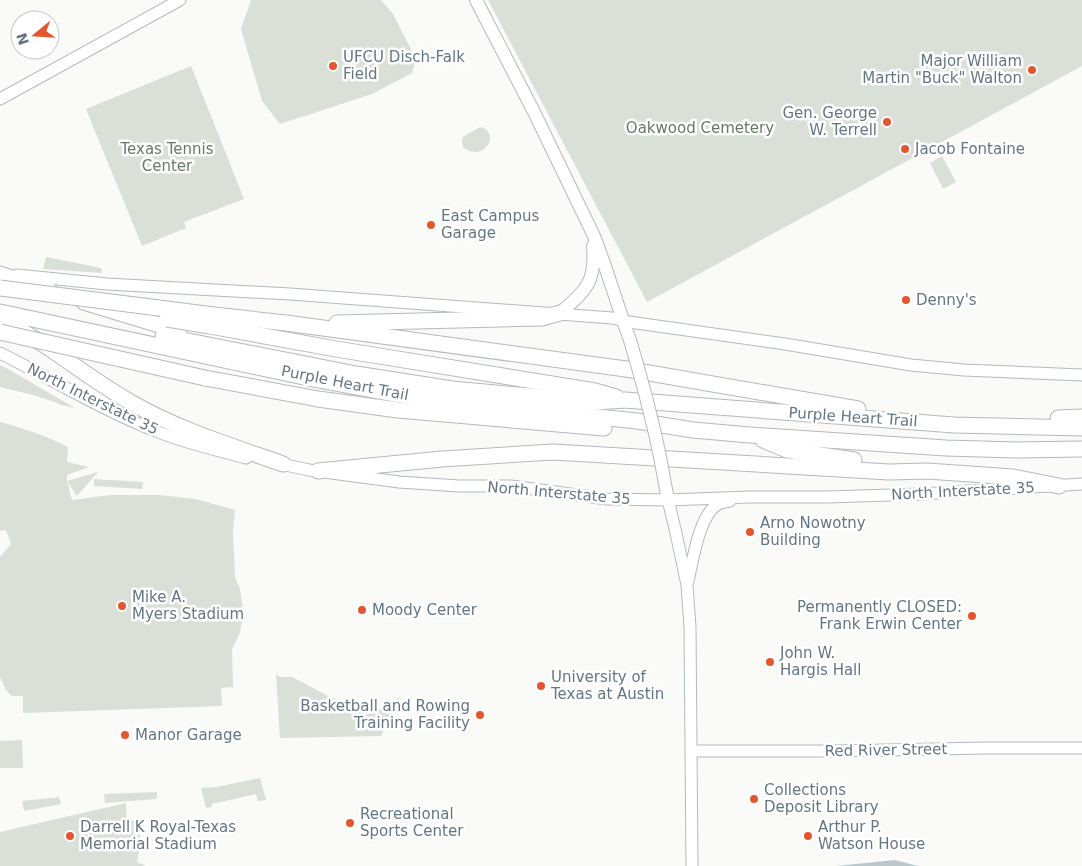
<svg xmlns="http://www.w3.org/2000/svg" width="1082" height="866" font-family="'DejaVu Sans',sans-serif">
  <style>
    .green { fill: #dadfd7 }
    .water { fill: #bbc7cb }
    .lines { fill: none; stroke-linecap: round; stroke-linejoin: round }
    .secondary-casing { stroke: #b3babf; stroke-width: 13 }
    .primary-casing { stroke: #b5babe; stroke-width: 14 }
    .highway-casing { stroke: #b4b9bd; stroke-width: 17 }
    .secondary { stroke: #fff; stroke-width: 11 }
    .primary { stroke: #fff; stroke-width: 12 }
    .highway { stroke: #fff; stroke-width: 15 }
    .primary-bridge-casing { stroke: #b5babe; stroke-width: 14; stroke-linecap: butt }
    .highway-bridge-casing { stroke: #b4b9bd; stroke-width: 17; stroke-linecap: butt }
    .primary-bridge { stroke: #fff; stroke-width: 12 }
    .highway-bridge { stroke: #fff; stroke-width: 15 }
    .poi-dot { fill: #e4572e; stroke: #fff; stroke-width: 2 }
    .labels { text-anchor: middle; stroke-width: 5; stroke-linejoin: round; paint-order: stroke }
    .poi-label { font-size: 15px; fill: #657683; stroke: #fff; text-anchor: start }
    .park-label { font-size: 15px; fill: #687a64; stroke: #fff }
    .street-label { font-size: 15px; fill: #657683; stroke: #fff }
  </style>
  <rect width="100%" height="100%" fill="#fafaf8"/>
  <!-- green -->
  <g class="green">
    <path d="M 251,0 L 381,0 L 393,14 L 416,59 L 412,73 L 372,94 L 280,124 L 262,101 L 241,29 Z"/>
    <path d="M 488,0 L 1082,0 L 1082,66 L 647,302 Z"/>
    <path d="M 191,66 L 244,199 L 184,222 L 186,228 L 142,246 L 86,109 Z"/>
    <path d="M 480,127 C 503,133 482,164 463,147 L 462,142 L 463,137 Z"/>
    <path d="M 942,156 L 956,182 L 943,189 L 930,163 Z"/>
    <path d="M 46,257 L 101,268 L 102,273 L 43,269 Z"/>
    <path d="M 1,365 L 75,408 L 62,405 L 37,396 L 0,387 L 0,366 Z"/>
    <path d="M 0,422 C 24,428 46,436 68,447 L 67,462 L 89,467 L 67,475 L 67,481 L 98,472 L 77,496 L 67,481 L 72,500 L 111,495 L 159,495 L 196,499 L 235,510 L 233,533 L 235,577 L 240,589 L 243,611 L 240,633 L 232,649 L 233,687 L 221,688 L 222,706 L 23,713 L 23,696 L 12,696 L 6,690 L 0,677 L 0,557 L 11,544 L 6,530 L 0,531 Z"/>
    <path d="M 94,479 L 143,482 L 142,489 L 94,486 Z"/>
    <path d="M 276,674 L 280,677 L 292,677 L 330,697 L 350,704 L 362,706 L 364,714 C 376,716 389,703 400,697 L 381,736 L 280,738 Z"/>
    <path d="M 22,740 L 23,768 L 0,768 L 0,741 Z"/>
    <path d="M 260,778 L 266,800 L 258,801 L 256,794 L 212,804 L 212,807 L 206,808 L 201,788 L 217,787 Z"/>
    <path d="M 157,792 L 157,797 L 156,799 L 105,803 L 104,794 Z"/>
    <path d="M 59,797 L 61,804 L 24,811 L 22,801 Z"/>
    <path d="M 126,803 L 127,822 L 136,820 L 141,840 L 137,862 L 146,866 L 0,866 L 0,832 Z"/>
  </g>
  <!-- water -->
  <path class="water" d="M 895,860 L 918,866 L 836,866 Z"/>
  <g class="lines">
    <!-- secondary casing -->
    <g class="secondary-casing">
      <g id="secondary">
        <path d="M 0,99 L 180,0"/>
        <path d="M 17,275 L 107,284 L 290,294 L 612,318 L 629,322 L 785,344 L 911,365 L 964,370 L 1082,375"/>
        <path d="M 0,353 C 54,380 105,412 161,433 C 189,444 217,450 246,458"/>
        <path d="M 276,463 L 309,470 L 399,482 L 459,486 L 511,486 L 607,499 L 668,500 L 748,497 L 827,497 L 921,494 L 1082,484"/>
        <path d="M 668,500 L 676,533 L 687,585 L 690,627 L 692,866"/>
        <path d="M 688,581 C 693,560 699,515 718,504 C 721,502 726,502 730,501"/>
        <path d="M 691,751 L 835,751 L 986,748 L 1082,748"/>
      </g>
    </g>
    <!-- primary casing -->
    <g class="primary-casing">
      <g id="primary">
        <path d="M 476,0 L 534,112 L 593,234 C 607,268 617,305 630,340"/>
        <path d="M 560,313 C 586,290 596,283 593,246"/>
        <path d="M 663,473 L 668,500"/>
      </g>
    </g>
    <!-- highway casing -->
    <g class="highway-casing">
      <g id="highway">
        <path d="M 0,274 L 50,291"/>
        <path d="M 84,302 L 179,331"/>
        <path d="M 0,312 L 313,379 L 394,394 L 471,404 L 637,421 L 693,430 L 750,435 L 946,448 L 1016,450 L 1082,449"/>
        <path d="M 214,315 L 286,323 L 626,369 L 858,409"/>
        <path d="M 0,319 C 16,326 31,337 46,346 C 74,365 102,386 132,403 C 179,430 232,446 283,464"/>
        <path d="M 337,323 L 542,318 L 560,313"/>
        <path d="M 210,326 L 336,349 L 595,391 L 616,397"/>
        <path d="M 163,336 L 356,374 L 452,389 L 596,402 L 625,400 L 954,425 L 1082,428"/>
        <path d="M 205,378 L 318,399 L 398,410 L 604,428"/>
        <path d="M 1058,418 L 1082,417"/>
        <path d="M 763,440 L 787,450 L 854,460"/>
        <path d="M 318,471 L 442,459 L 553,452 L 889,472 L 927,471 L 1013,477 L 1059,486"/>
      </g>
    </g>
    <!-- secondary -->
    <use href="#secondary" class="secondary"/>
    <!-- primary -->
    <use href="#primary" class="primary"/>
    <!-- highway -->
    <use href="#highway" class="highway"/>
    <!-- primary-bridge casing -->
    <g class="primary-bridge-casing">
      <path id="primary-bridge" d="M 630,340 C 643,384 655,427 663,473"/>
    </g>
    <!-- highway-bridge casing -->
    <g class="highway-bridge-casing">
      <g id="highway-bridge">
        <path d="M 0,288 L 214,315"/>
        <path d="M 167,319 L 210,326"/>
        <path d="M 0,332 L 205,378"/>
      </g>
    </g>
    <!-- primary-bridge -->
    <use href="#primary-bridge" class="primary-bridge"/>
    <!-- highway-bridge -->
    <use href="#highway-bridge" class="highway-bridge"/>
  </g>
  <!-- markers -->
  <g class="poi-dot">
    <circle cx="333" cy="66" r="5"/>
    <circle cx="1032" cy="70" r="5"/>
    <circle cx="887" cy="122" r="5"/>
    <circle cx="905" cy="149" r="5"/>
    <circle cx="431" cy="225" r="5"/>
    <circle cx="906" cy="300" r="5"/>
    <circle cx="750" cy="532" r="5"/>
    <circle cx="122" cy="606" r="5"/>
    <circle cx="362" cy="610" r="5"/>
    <circle cx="972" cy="616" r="5"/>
    <circle cx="770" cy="662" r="5"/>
    <circle cx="541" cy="686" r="5"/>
    <circle cx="480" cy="715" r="5"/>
    <circle cx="125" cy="735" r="5"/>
    <circle cx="754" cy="799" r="5"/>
    <circle cx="350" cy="823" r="5"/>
    <circle cx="70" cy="836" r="5"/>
    <circle cx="808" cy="836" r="5"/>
  </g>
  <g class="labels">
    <!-- poi labels -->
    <g class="poi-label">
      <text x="343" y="62">UFCU Disch-Falk<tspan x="343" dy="17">Field</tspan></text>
      <text x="1022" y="66" text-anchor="end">Major William<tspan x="1022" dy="17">Martin "Buck" Walton</tspan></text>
      <text x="877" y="118" text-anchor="end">Gen. George<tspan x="877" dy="17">W. Terrell</tspan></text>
      <text x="915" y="154">Jacob Fontaine</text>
      <text x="441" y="221">East Campus<tspan x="441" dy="17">Garage</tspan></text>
      <text x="916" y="305">Denny's</text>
      <text x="760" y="528">Arno Nowotny<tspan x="760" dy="17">Building</tspan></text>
      <text x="132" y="602">Mike A.<tspan x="132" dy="17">Myers Stadium</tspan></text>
      <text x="962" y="612" text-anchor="end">Permanently CLOSED:<tspan x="962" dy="17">Frank Erwin Center</tspan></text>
      <text x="372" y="615">Moody Center</text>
      <text x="780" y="658">John W.<tspan x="780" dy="17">Hargis Hall</tspan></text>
      <text x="551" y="682">University of<tspan x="551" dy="17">Texas at Austin</tspan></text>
      <text x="470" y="711" text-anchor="end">Basketball and Rowing<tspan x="470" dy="17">Training Facility</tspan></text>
      <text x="135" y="740">Manor Garage</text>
      <text x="764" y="795">Collections<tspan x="764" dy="17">Deposit Library</tspan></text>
      <text x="360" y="819">Recreational<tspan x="360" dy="17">Sports Center</tspan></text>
      <text x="80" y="832">Darrell K Royal-Texas<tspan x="80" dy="17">Memorial Stadium</tspan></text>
      <text x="818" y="832">Arthur P.<tspan x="818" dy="17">Watson House</tspan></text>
    </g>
    <!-- park labels -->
    <g class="park-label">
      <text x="700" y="133">Oakwood Cemetery</text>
      <text x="167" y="154">Texas Tennis<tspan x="167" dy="17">Center</tspan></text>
    </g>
    <!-- street labels -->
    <g class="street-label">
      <text transform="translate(345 383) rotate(11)" y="5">Purple Heart Trail</text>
      <text transform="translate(93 399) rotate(26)" y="5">North Interstate 35</text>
      <text transform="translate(853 417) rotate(4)" y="5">Purple Heart Trail</text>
      <text transform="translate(963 491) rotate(-3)" y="5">North Interstate 35</text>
      <text transform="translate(559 493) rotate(5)" y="5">North Interstate 35</text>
      <text transform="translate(886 750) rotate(-1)" y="5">Red River Street</text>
    </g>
  </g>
  <!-- north arrow -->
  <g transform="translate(35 35) rotate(252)"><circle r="24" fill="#ffffff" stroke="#c1c8cd"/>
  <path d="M0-4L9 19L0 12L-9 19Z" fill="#e4572e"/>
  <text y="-8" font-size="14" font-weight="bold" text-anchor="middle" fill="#657683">N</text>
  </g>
</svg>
